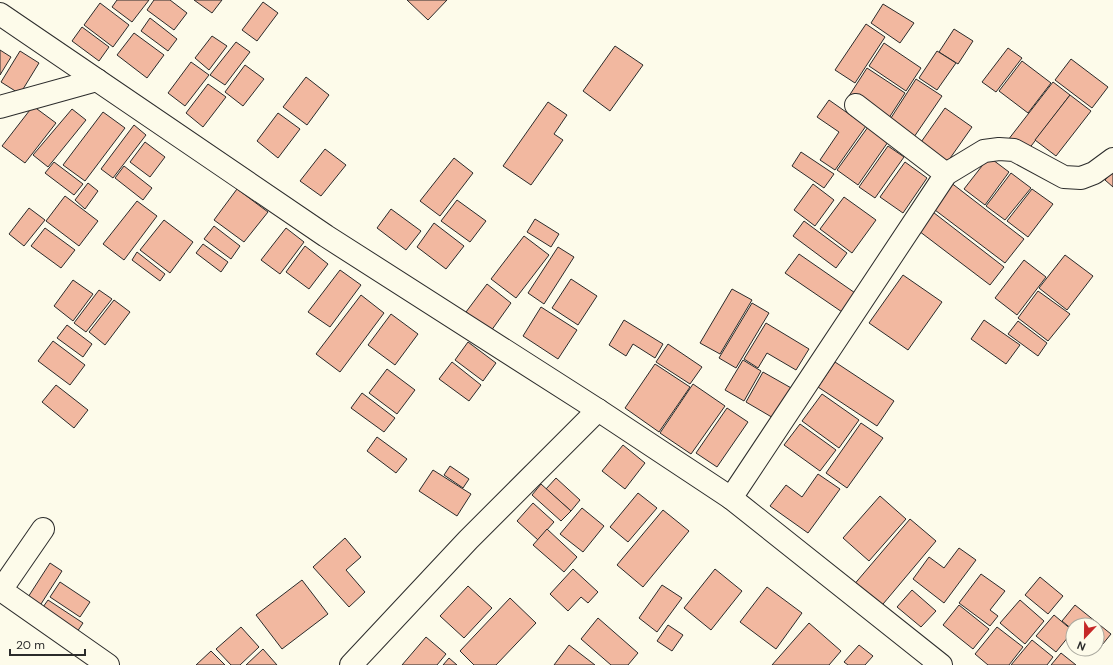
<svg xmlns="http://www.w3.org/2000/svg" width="1113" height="665" font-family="'DM Sans',sans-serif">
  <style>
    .building { fill: #f2b8a0; stroke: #2b2b2b }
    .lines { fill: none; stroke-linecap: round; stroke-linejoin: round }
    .street-casing { stroke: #2b2b2b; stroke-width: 24 }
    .street { stroke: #fdfbea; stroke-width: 22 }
  </style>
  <rect width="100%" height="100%" fill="#fdfbea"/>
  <!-- building -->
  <g class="building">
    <path d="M 117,0 L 149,0 L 132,22 L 112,7 Z"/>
    <path d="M 154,0 L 170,0 L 187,13 L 174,30 L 147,10 Z"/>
    <path d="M 194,0 L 222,0 L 212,13 Z"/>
    <path d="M 407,0 L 447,0 L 428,20 Z"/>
    <path d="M 263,2 L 278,13 L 257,41 L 242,30 Z"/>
    <path d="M 100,3 L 129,25 L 113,47 L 84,25 Z"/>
    <path d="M 883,4 L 914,23 L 900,43 L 871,23 Z"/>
    <path d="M 150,18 L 177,39 L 168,51 L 141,31 Z"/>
    <path d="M 866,24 L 885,37 L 855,83 L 835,70 Z"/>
    <path d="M 82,27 L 109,47 L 99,61 L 72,41 Z"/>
    <path d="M 954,29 L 973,41 L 958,64 L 939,52 Z"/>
    <path d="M 134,33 L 164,55 L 147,78 L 117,55 Z"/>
    <path d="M 212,36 L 227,46 L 209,70 L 195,58 Z"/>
    <path d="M 236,42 L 250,52 L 225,85 L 210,75 Z"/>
    <path d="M 884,43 L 921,68 L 906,91 L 869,66 Z"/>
    <path d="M 615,46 L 643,65 L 610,111 L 583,91 Z"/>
    <path d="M 1008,48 L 1022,58 L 996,92 L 982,82 Z"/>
    <path d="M 0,50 L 11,57 L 0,75 Z"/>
    <path d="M 20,51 L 39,63 L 20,94 L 1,82 Z"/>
    <path d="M 937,51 L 956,63 L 937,90 L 919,78 Z"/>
    <path d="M 1071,59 L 1108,87 L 1092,108 L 1055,80 Z"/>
    <path d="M 1022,61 L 1051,83 L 1028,113 L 999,91 Z"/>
    <path d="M 191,62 L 209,75 L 185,106 L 168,93 Z"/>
    <path d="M 245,65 L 264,79 L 243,106 L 225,92 Z"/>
    <path d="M 867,68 L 905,93 L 887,121 L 849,96 Z"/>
    <path d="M 306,77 L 329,95 L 307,125 L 283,107 Z"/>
    <path d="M 916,79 L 942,96 L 914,137 L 889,121 Z"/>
    <path d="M 1053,82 L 1070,95 L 1025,154 L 1008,140 Z"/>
    <path d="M 208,84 L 226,97 L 203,127 L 186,113 Z"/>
    <path d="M 1070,95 L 1091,111 L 1056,156 L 1035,140 Z"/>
    <path d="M 829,100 L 866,126 L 835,170 L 820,160 L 839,132 L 817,117 Z"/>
    <path d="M 548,102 L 567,115 L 554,134 L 563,140 L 531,185 L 503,166 Z"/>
    <path d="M 33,106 L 56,123 L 25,163 L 2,146 Z"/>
    <path d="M 945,108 L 972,127 L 946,164 L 919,145 Z"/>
    <path d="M 72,109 L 86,120 L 48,167 L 33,155 Z"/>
    <path d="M 103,112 L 125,128 L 85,181 L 63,165 Z"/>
    <path d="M 278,113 L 300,129 L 278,158 L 257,141 Z"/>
    <path d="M 134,125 L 146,135 L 113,178 L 101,169 Z"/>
    <path d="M 868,127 L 888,142 L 858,185 L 837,170 Z"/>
    <path d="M 145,142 L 165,157 L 150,177 L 130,162 Z"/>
    <path d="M 888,146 L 904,157 L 875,198 L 859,187 Z"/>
    <path d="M 325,149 L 346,165 L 321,196 L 300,181 Z"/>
    <path d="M 801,152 L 834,174 L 824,188 L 792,166 Z"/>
    <path d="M 989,157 L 1009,172 L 985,205 L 964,189 Z"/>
    <path d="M 454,158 L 473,173 L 440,216 L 420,201 Z"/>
    <path d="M 54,162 L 83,184 L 74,195 L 45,173 Z"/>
    <path d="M 905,162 L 927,178 L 903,213 L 880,197 Z"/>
    <path d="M 124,166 L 152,188 L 143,200 L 115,178 Z"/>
    <path d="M 1113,171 L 1113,187 L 1105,180 Z"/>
    <path d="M 1011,173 L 1031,188 L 1005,220 L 986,206 Z"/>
    <path d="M 950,182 L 1024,239 L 1005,263 L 931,207 Z"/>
    <path d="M 88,183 L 98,191 L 85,209 L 75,200 Z"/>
    <path d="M 813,184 L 834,200 L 815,226 L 794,210 Z"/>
    <path d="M 237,189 L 268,212 L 244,242 L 214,220 Z"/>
    <path d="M 1032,189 L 1053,204 L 1028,237 L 1007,221 Z"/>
    <path d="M 65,196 L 98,221 L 79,246 L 46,221 Z"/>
    <path d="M 844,197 L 876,220 L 852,253 L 820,229 Z"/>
    <path d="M 457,200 L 486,221 L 470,242 L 441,221 Z"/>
    <path d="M 137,201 L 157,216 L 124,260 L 103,244 Z"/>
    <path d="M 29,208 L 45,220 L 24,246 L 9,234 Z"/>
    <path d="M 391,209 L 421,231 L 406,250 L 377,228 Z"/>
    <path d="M 929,209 L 1004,267 L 990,285 L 915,228 Z"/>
    <path d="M 535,219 L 559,234 L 551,247 L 527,232 Z"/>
    <path d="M 164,220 L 193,242 L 170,273 L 140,250 Z"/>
    <path d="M 804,221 L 847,253 L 836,268 L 793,236 Z"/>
    <path d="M 434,223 L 464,246 L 446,269 L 417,247 Z"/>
    <path d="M 214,226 L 240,246 L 231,259 L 204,239 Z"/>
    <path d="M 45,228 L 75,250 L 61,268 L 31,246 Z"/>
    <path d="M 286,228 L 304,242 L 280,274 L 261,260 Z"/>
    <path d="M 524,236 L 549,255 L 516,298 L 491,279 Z"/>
    <path d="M 203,244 L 228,262 L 221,272 L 196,253 Z"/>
    <path d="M 305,246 L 328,264 L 309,289 L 286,272 Z"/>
    <path d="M 558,247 L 574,257 L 544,304 L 528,293 Z"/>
    <path d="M 137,252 L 165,274 L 160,281 L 132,260 Z"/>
    <path d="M 799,254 L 858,295 L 845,314 L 785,273 Z"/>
    <path d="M 1065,255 L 1093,276 L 1067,310 L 1039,288 Z"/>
    <path d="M 1024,260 L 1046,277 L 1017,315 L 995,298 Z"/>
    <path d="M 340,270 L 361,285 L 330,327 L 308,312 Z"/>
    <path d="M 903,275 L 942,302 L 908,350 L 869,323 Z"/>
    <path d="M 571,279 L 597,296 L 578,325 L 552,308 Z"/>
    <path d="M 73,280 L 93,294 L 73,321 L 54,306 Z"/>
    <path d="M 487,284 L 511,303 L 491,331 L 466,312 Z"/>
    <path d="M 732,289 L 752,300 L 720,354 L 700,343 Z"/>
    <path d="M 99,290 L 112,299 L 86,332 L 74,323 Z"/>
    <path d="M 1038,291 L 1070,314 L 1048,341 L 1018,318 Z"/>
    <path d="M 361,295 L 384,313 L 340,372 L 316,354 Z"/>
    <path d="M 114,300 L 130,312 L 105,345 L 89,332 Z"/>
    <path d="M 752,303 L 769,313 L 736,368 L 719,358 Z"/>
    <path d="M 541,307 L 577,330 L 558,359 L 523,336 Z"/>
    <path d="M 391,314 L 418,334 L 395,365 L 368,345 Z"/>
    <path d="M 624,320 L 663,344 L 655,358 L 633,344 L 626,356 L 609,345 Z"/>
    <path d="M 984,320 L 1020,345 L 1006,364 L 971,339 Z"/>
    <path d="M 1018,321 L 1047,343 L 1038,356 L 1008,334 Z"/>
    <path d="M 766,323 L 809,349 L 796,370 L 767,353 L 758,368 L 744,359 Z"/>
    <path d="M 67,325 L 92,344 L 83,357 L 57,338 Z"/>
    <path d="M 53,341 L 85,365 L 70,385 L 38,361 Z"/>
    <path d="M 468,342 L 496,363 L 483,381 L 455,360 Z"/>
    <path d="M 668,344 L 702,367 L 690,384 L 656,362 Z"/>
    <path d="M 743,360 L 761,371 L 744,401 L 725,390 Z"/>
    <path d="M 452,362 L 481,385 L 469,401 L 439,379 Z"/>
    <path d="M 835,362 L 894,401 L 877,426 L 818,387 Z"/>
    <path d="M 655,364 L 690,387 L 659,432 L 625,408 Z"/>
    <path d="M 387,369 L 415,390 L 397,414 L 369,393 Z"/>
    <path d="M 763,372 L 793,389 L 775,419 L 746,402 Z"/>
    <path d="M 693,384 L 725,406 L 691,454 L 660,433 Z"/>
    <path d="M 56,385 L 88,410 L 74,428 L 42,402 Z"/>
    <path d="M 362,393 L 395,418 L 384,432 L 351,408 Z"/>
    <path d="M 822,394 L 859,420 L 839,448 L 802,421 Z"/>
    <path d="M 727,408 L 748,422 L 717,467 L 696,453 Z"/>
    <path d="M 861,423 L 883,438 L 847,488 L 826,473 Z"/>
    <path d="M 800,424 L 836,450 L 820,471 L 784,445 Z"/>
    <path d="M 377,437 L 407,459 L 396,473 L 367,451 Z"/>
    <path d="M 623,445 L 645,463 L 625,489 L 602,471 Z"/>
    <path d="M 450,466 L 469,479 L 463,488 L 444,475 Z"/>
    <path d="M 433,470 L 471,494 L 457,516 L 419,491 Z"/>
    <path d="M 818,474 L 840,489 L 808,533 L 770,506 L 786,485 L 802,497 Z"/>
    <path d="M 556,478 L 580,500 L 571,511 L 546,489 Z"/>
    <path d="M 541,484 L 571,511 L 561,521 L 532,495 Z"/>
    <path d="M 638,493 L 657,508 L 628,542 L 610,527 Z"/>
    <path d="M 880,496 L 906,519 L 869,561 L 843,538 Z"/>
    <path d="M 533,503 L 554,522 L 538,540 L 517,521 Z"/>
    <path d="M 582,508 L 604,526 L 583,552 L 560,534 Z"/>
    <path d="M 663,510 L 689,531 L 643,587 L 617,565 Z"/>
    <path d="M 910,519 L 936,541 L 878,610 L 852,587 Z"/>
    <path d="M 547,529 L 577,557 L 564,572 L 533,545 Z"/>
    <path d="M 345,538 L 361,557 L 346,570 L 365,592 L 349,607 L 313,567 Z"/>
    <path d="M 959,548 L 976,560 L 944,603 L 913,579 L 929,557 L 944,568 Z"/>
    <path d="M 50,563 L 62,571 L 34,615 L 21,608 Z"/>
    <path d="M 573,569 L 598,592 L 588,603 L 581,597 L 568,611 L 550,594 Z"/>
    <path d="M 715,569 L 742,591 L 711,630 L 684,608 Z"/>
    <path d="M 981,574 L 1005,591 L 990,610 L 998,616 L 990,626 L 959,603 Z"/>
    <path d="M 1040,577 L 1063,596 L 1048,614 L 1025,595 Z"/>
    <path d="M 302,580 L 328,614 L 282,649 L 256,615 Z"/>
    <path d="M 60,582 L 90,602 L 80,617 L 50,597 Z"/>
    <path d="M 662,585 L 682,598 L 657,632 L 639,618 Z"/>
    <path d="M 468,586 L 492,608 L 464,638 L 440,616 Z"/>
    <path d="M 767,587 L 802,613 L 776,649 L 740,622 Z"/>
    <path d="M 912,590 L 936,611 L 921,627 L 897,607 Z"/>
    <path d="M 510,598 L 536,623 L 496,665 L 474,665 L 460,651 Z"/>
    <path d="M 48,600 L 83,623 L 71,641 L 36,617 Z"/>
    <path d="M 1020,600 L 1044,621 L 1025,644 L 1000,623 Z"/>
    <path d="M 959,605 L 989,629 L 973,649 L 943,625 Z"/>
    <path d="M 1075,605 L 1111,634 L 1098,650 L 1096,649 L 1097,625 L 1073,625 L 1073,630 L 1062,621 Z"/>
    <path d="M 1054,615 L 1073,631 L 1056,652 L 1036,636 Z"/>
    <path d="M 598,618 L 638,653 L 628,665 L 611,665 L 581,639 Z"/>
    <path d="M 809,623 L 841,651 L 829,665 L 772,665 Z"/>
    <path d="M 668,625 L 683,635 L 672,651 L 657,641 Z"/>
    <path d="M 241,627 L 259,647 L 240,665 L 231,665 L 216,649 Z"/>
    <path d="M 997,627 L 1023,647 L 1009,665 L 988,665 L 975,654 Z"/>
    <path d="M 426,637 L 446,654 L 437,665 L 402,665 Z"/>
    <path d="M 1032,640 L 1053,657 L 1047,665 L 1011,665 Z"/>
    <path d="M 569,645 L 595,665 L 554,665 Z"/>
    <path d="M 859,645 L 873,656 L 865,665 L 848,665 L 844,662 Z"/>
    <path d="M 263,649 L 277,665 L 246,665 Z"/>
    <path d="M 211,651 L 225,665 L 196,665 Z"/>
    <path d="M 1061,653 L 1076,665 L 1051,665 Z"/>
    <path d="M 449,658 L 457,665 L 443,665 Z"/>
  </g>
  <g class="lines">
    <!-- street casing -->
    <g class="street-casing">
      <g id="street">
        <path d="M 0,14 L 326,236 L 598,410 L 731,498 L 941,665"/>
        <path d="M 856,105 L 946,174"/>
        <path d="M 0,107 L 97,80"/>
        <path d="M 731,498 L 946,174 L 984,151 L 999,149 L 1014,150 L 1064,177 L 1081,178 L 1094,173 L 1113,159"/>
        <path d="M 43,529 L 1,590 L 108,665"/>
        <path d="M 351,665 L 468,540 L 598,410"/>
      </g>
    </g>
    <!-- street -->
    <use href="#street" class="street"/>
  </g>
  <!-- north arrow -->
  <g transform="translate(1085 637) rotate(202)"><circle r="19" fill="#fdfbea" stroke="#a9a89e"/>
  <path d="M0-3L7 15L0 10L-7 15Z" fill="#c62828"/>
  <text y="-6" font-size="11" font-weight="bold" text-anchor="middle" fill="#2b2b2b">N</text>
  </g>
  <!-- scale -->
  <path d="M10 649v6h75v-6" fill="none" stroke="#2b2b2b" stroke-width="2"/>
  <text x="16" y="649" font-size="12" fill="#2b2b2b" stroke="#fdfbea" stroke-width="3" paint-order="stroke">20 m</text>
</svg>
